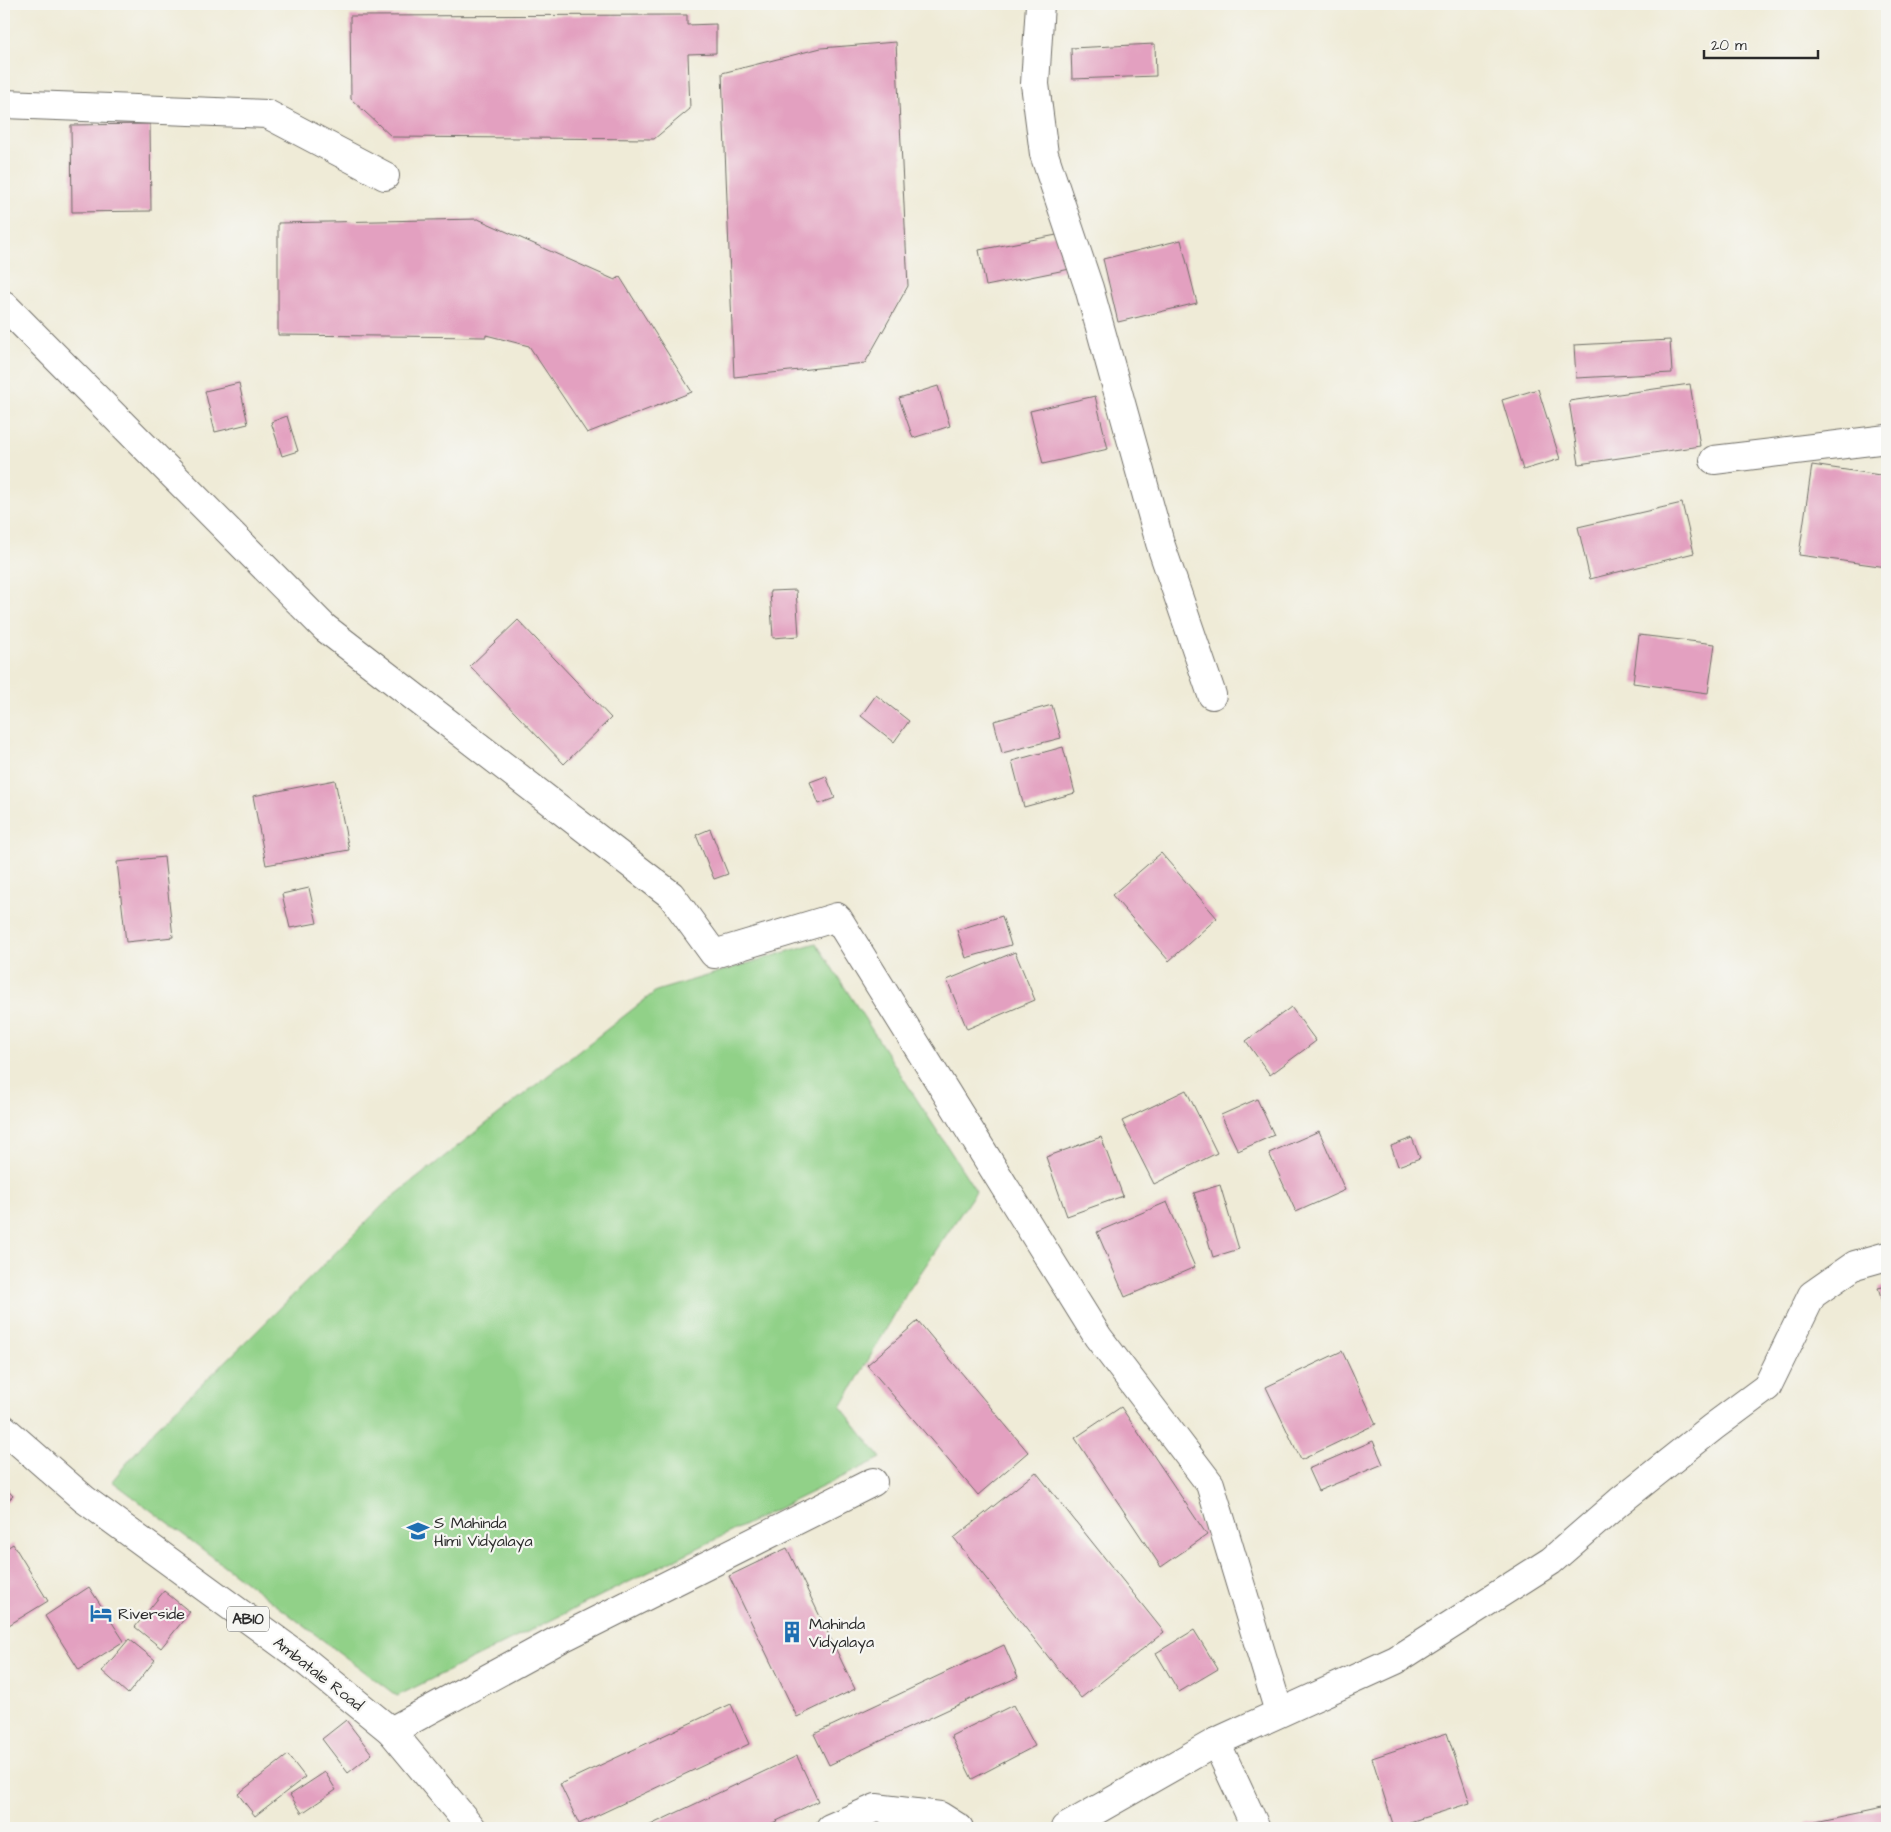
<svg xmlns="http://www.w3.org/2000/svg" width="1891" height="1832" font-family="'Architects Daughter',sans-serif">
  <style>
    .green { fill: #91d188; stroke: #5e7e5a }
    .building { fill: #e3a0c0 }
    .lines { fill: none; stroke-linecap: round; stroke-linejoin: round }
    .minor-casing { stroke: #706e67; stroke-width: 30 }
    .major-casing { stroke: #706e67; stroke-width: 30 }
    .minor { stroke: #fff; stroke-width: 28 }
    .major { stroke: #fff; stroke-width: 28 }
    .labels { text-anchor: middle; stroke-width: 4.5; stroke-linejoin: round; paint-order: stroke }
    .shield { fill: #f6f6f2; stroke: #686867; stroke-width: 1 }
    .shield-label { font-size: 15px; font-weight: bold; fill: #2b2b2b }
    .poi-label { font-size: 16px; fill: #2b2b2b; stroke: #f6f6f2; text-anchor: start }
    .street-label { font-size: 16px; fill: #2b2b2b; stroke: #f6f6f2 }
  </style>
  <rect width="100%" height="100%" fill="#f6f6f2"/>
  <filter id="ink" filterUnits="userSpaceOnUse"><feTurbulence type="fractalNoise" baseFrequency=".02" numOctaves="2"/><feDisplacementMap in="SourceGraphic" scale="10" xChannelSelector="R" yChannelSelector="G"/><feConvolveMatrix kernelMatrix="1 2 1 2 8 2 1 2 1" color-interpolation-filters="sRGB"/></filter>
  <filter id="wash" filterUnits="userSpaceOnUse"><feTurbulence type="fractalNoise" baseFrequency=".0096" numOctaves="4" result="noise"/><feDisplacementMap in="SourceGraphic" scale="20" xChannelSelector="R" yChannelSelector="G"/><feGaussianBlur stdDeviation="1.12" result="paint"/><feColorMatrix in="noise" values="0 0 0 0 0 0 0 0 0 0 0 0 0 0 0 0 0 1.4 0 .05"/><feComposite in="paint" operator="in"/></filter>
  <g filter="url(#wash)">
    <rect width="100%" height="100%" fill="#efebd7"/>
    <!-- green -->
    <path class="green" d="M 816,943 L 976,1191 L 907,1293 L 841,1407 L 881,1458 L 397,1696 L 112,1481 L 156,1428 L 248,1340 L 385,1203 L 656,991 Z"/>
    <g id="blocks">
      <!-- building -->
      <g class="building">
        <path d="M 687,15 L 687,25 L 716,24 L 716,53 L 688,54 L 690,109 L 654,139 L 392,137 L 351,99 L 350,16 Z"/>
        <path d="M 896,42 L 908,286 L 865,363 L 734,377 L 722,73 L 821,48 Z"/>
        <path d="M 1155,44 L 1156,76 L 1072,79 L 1071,48 Z"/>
        <path d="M 150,124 L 151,211 L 72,212 L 71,125 Z"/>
        <path d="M 478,219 L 615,280 L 620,277 L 692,392 L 587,433 L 529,346 L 486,335 L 486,337 L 278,335 L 278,223 Z"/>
        <path d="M 1067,233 L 1075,268 L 986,286 L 979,250 Z"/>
        <path d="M 1181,240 L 1197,303 L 1118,322 L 1103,259 Z"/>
        <path d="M 1670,340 L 1672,373 L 1576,378 L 1574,345 Z"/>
        <path d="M 239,383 L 248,424 L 215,432 L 205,391 Z"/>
        <path d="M 1690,384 L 1700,446 L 1579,464 L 1569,401 Z"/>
        <path d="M 938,386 L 950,426 L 913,438 L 899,398 Z"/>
        <path d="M 1538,389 L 1560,459 L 1523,470 L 1502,400 Z"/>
        <path d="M 1095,396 L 1108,449 L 1043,464 L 1030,411 Z"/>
        <path d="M 287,416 L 298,451 L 282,456 L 271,422 Z"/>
        <path d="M 1812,465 L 1887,476 L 1887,567 L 1799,555 Z"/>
        <path d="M 1682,503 L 1694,553 L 1590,579 L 1578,527 Z"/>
        <path d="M 796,590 L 799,636 L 773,638 L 770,591 Z"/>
        <path d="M 518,620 L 611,718 L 564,764 L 470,666 Z"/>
        <path d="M 1639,635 L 1715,644 L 1708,693 L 1633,683 Z"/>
        <path d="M 876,695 L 909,721 L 894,742 L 861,716 Z"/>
        <path d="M 1052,705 L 1061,738 L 1002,753 L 994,721 Z"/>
        <path d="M 1063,747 L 1075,793 L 1024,807 L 1012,761 Z"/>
        <path d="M 826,776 L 835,798 L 819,804 L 810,782 Z"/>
        <path d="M 335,780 L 349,850 L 266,865 L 253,796 Z"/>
        <path d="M 710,829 L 728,874 L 714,879 L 696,835 Z"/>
        <path d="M 1161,853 L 1217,918 L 1169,961 L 1112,895 Z"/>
        <path d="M 164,857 L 173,937 L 126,942 L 117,862 Z"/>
        <path d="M 309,888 L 317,923 L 290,928 L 282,894 Z"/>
        <path d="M 1002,916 L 1011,945 L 966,958 L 957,930 Z"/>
        <path d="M 1015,952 L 1035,1000 L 967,1029 L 947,980 Z"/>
        <path d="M 1291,1007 L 1316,1041 L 1270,1075 L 1246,1041 Z"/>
        <path d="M 1186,1090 L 1217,1153 L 1154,1184 L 1122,1121 Z"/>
        <path d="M 1257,1099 L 1274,1135 L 1238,1151 L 1221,1115 Z"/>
        <path d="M 1319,1131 L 1345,1190 L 1296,1212 L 1269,1153 Z"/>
        <path d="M 1101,1137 L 1123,1196 L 1067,1216 L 1046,1157 Z"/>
        <path d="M 1412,1138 L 1420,1158 L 1398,1166 L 1391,1146 Z"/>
        <path d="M 1220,1185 L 1239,1249 L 1213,1257 L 1194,1193 Z"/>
        <path d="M 1167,1202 L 1195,1267 L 1125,1297 L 1097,1232 Z"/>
        <path d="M 1887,1286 L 1887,1319 L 1878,1288 Z"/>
        <path d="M 918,1321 L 1028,1452 L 978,1495 L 867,1365 Z"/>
        <path d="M 1342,1351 L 1376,1424 L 1301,1460 L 1266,1387 Z"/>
        <path d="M 1121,1407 L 1207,1535 L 1161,1567 L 1075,1438 Z"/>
        <path d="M 1373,1441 L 1383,1464 L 1318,1491 L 1308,1469 Z"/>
        <path d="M 1036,1472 L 1164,1632 L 1081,1698 L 954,1538 Z"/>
        <path d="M 4,1486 L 13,1496 L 4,1504 Z"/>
        <path d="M 13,1544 L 48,1601 L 4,1628 L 4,1550 Z"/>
        <path d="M 787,1548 L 855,1689 L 797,1717 L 729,1576 Z"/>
        <path d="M 89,1587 L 124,1641 L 79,1670 L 45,1616 Z"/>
        <path d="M 164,1591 L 190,1612 L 161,1648 L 135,1627 Z"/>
        <path d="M 1194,1630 L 1218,1669 L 1179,1692 L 1156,1653 Z"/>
        <path d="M 129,1639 L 155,1660 L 128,1694 L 102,1671 Z"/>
        <path d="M 1004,1645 L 1018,1677 L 829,1765 L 814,1734 Z"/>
        <path d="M 731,1704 L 749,1744 L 579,1824 L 560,1784 Z"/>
        <path d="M 1013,1705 L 1035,1746 L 972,1779 L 951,1736 Z"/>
        <path d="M 346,1720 L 372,1754 L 348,1773 L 322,1739 Z"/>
        <path d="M 1447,1733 L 1470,1803 L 1394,1827 L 1372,1758 Z"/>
        <path d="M 288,1755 L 305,1777 L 255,1816 L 238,1794 Z"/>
        <path d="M 797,1756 L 818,1801 L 762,1828 L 644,1828 Z"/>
        <path d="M 325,1772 L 336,1790 L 302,1813 L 290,1795 Z"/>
        <path d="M 1887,1807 L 1887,1828 L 1807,1828 L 1806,1824 Z"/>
      </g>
    </g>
  </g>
  <g filter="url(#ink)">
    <use href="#blocks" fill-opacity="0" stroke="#706e67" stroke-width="1"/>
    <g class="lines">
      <!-- minor casing -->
      <g class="minor-casing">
        <g id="minor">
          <path d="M 1040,4 L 1035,84 L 1044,154 L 1089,288 L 1160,543 L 1212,695"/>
          <path d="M 4,104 L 267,114 L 385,176"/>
          <path d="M 4,305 L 325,628 L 671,895 L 714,954 L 837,917 L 1098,1337 L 1210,1484 L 1279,1712"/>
          <path d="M 1714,460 L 1887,439"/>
          <path d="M 391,1731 L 560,1639 L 873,1482"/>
          <path d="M 1216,1742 L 1256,1828"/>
          <path d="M 830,1828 L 876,1808 L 940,1816 L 959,1828"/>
          <path d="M 1065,1828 L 1216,1742 L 1396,1660 L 1551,1561 L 1620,1501 L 1713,1427 L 1767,1387 L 1812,1295 L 1855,1265 L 1887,1256"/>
        </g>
      </g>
      <!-- major casing -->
      <g class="major-casing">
        <path id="major" d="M 4,1429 L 84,1499 L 304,1660 L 391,1731 L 472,1828"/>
      </g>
      <!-- minor -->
      <use href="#minor" class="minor"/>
      <!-- major -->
      <use href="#major" class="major"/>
    </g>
  </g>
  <!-- icons -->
  <defs>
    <g id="school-bare" transform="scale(1.725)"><path d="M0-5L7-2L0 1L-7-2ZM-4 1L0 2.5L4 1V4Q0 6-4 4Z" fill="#1f6fb2" stroke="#f6f6f2" stroke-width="2.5" paint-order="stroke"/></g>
    <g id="hotel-bare" transform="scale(1.725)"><path d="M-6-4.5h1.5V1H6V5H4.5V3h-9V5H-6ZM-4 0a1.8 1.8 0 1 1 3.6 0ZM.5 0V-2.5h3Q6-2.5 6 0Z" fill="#1f6fb2" stroke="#f6f6f2" stroke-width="2.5" paint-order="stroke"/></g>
    <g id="building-bare" transform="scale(1.725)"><path d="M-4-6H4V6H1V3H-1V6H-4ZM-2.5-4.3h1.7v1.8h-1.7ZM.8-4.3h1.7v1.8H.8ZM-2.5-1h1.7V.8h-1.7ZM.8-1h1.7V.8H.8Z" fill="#1f6fb2" stroke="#f6f6f2" stroke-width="2.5" paint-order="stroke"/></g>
  </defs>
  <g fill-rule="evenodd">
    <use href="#school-bare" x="418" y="1531"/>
    <use href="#hotel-bare" x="101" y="1613"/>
    <use href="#building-bare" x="792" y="1632"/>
  </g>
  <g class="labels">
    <!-- shield labels -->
    <rect class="shield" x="227" y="1606.5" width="42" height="25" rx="4"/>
    <g class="shield-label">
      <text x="248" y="1624">AB10</text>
    </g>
    <!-- poi labels -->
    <g class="poi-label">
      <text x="434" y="1528">S Mahinda<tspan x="434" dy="18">Himi Vidyalaya</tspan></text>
      <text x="118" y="1619">Riverside</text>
      <text x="809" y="1629">Mahinda<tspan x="809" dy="18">Vidyalaya</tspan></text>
    </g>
    <!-- street labels -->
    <g class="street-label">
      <text transform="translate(319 1673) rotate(38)" y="6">Ambatale Road</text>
    </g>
  </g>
  <!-- margin -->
  <rect width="1891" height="1832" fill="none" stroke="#f6f6f2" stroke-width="20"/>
  <!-- scale -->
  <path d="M1704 50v8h114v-8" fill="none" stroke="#2b2b2b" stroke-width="2.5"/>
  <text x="1711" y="50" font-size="15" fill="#2b2b2b" stroke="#f6f6f2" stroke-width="4" paint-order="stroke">20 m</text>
</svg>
